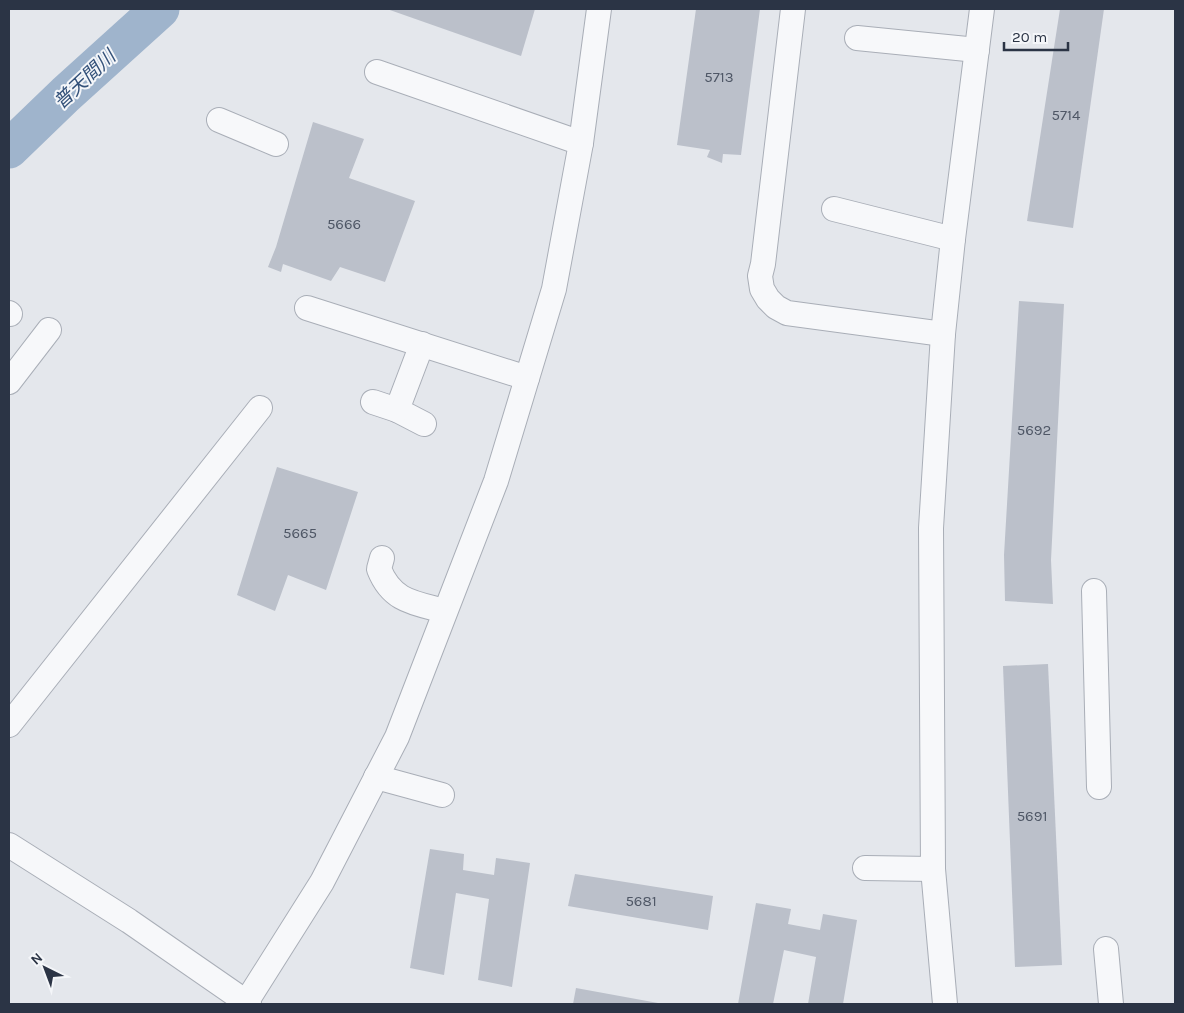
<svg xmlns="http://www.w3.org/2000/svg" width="1184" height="1013" font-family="Karla,'Noto Sans JP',sans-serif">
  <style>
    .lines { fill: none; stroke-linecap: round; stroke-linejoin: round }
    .river { stroke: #9fb4cc; stroke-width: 39 }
    .building { fill: #bbc0ca }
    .minor-casing { stroke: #a9aeb7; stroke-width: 26 }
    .minor { stroke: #f7f8fa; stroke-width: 24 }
    .labels { text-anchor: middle; stroke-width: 4; stroke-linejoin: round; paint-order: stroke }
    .number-label { font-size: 15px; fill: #4f5766 }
    .water-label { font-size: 19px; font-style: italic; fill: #34527a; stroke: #f4f6f9 }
  </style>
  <rect width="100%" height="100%" fill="#e4e7ec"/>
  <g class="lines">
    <!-- river -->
    <path class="river" d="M 9,149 L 66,94 L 160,9"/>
  </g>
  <!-- building -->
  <g class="building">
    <path d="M 387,9 L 535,9 L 521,56 Z"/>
    <path d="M 696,9 L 760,9 L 741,155 L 723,154 L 722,163 L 707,157 L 710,150 L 677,145 Z"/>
    <path d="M 1060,9 L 1104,9 L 1073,228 L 1027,221 Z"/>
    <path d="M 313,122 L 364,139 L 349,178 L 415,201 L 385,282 L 340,267 L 331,281 L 283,264 L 281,272 L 268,267 L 276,247 Z"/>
    <path d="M 1019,301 L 1064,304 L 1051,560 L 1053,604 L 1005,601 L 1004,555 Z"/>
    <path d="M 277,467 L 358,492 L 326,590 L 288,575 L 275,611 L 237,595 Z"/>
    <path d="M 1048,664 L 1062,965 L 1015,967 L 1003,666 Z"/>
    <path d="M 430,849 L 464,854 L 463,870 L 494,875 L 496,858 L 530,863 L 512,987 L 478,980 L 489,899 L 456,893 L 444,975 L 410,968 Z"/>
    <path d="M 575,874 L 713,896 L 708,930 L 568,906 Z"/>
    <path d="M 756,903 L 791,909 L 788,924 L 820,930 L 823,914 L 857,920 L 843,1004 L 808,1004 L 816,957 L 784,950 L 773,1004 L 738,1004 Z"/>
    <path d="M 576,988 L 658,1003 L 658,1004 L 573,1004 Z"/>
  </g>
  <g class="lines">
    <!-- minor casing -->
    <g class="minor-casing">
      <g id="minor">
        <path d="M 793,9 L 763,264 L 760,276 L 762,289 L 768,299 L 776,307 L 787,313 L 943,334"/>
        <path d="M 857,38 L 977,50"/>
        <path d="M 377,72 L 581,143"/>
        <path d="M 219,120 L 276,144"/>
        <path d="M 834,209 L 953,239"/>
        <path d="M 307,308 L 527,378"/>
        <path d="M 9,313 L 10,314"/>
        <path d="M 9,382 L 49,330"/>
        <path d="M 373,402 L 397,410 L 424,424"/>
        <path d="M 397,410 L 422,344"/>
        <path d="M 382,558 L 379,569 C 392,602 415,603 445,611"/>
        <path d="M 1094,591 L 1099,787"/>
        <path d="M 9,725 L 260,408"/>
        <path d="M 376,777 L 442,795"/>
        <path d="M 9,845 L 129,921 L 249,1004"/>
        <path d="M 865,868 L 933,869"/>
        <path d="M 1106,949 L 1111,1004"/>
        <path d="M 245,1004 L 322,882 L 397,737 L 496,481 L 554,289 L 581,143 L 599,9"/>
        <path d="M 945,1004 L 933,869 L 931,528 L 943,334 L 953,239 L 982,9"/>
      </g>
    </g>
    <!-- minor -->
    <use href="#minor" class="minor"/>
  </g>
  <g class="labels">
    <!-- number labels -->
    <g class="number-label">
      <text x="719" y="82">5713</text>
      <text x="1066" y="120">5714</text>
      <text x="344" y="229">5666</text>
      <text x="1034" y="435">5692</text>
      <text x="300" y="538">5665</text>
      <text x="1032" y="821">5691</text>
      <text x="641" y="906">5681</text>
    </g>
    <!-- water labels -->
    <g class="water-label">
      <text transform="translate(84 79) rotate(-43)" y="7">普天間川</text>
    </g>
  </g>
  <!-- border -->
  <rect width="1184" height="1013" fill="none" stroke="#2b3445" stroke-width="20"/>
  <!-- north arrow -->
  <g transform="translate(45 968) rotate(318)" stroke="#f4f6f9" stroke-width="4" paint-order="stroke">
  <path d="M0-4L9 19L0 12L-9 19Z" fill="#2b3445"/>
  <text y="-8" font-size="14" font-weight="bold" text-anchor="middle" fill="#2b3445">N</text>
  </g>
  <!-- scale -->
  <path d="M1004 42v8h64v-8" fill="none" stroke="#2b3445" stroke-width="2.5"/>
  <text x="1012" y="42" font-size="15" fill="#2b3445" stroke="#f4f6f9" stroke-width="4" paint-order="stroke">20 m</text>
</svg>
